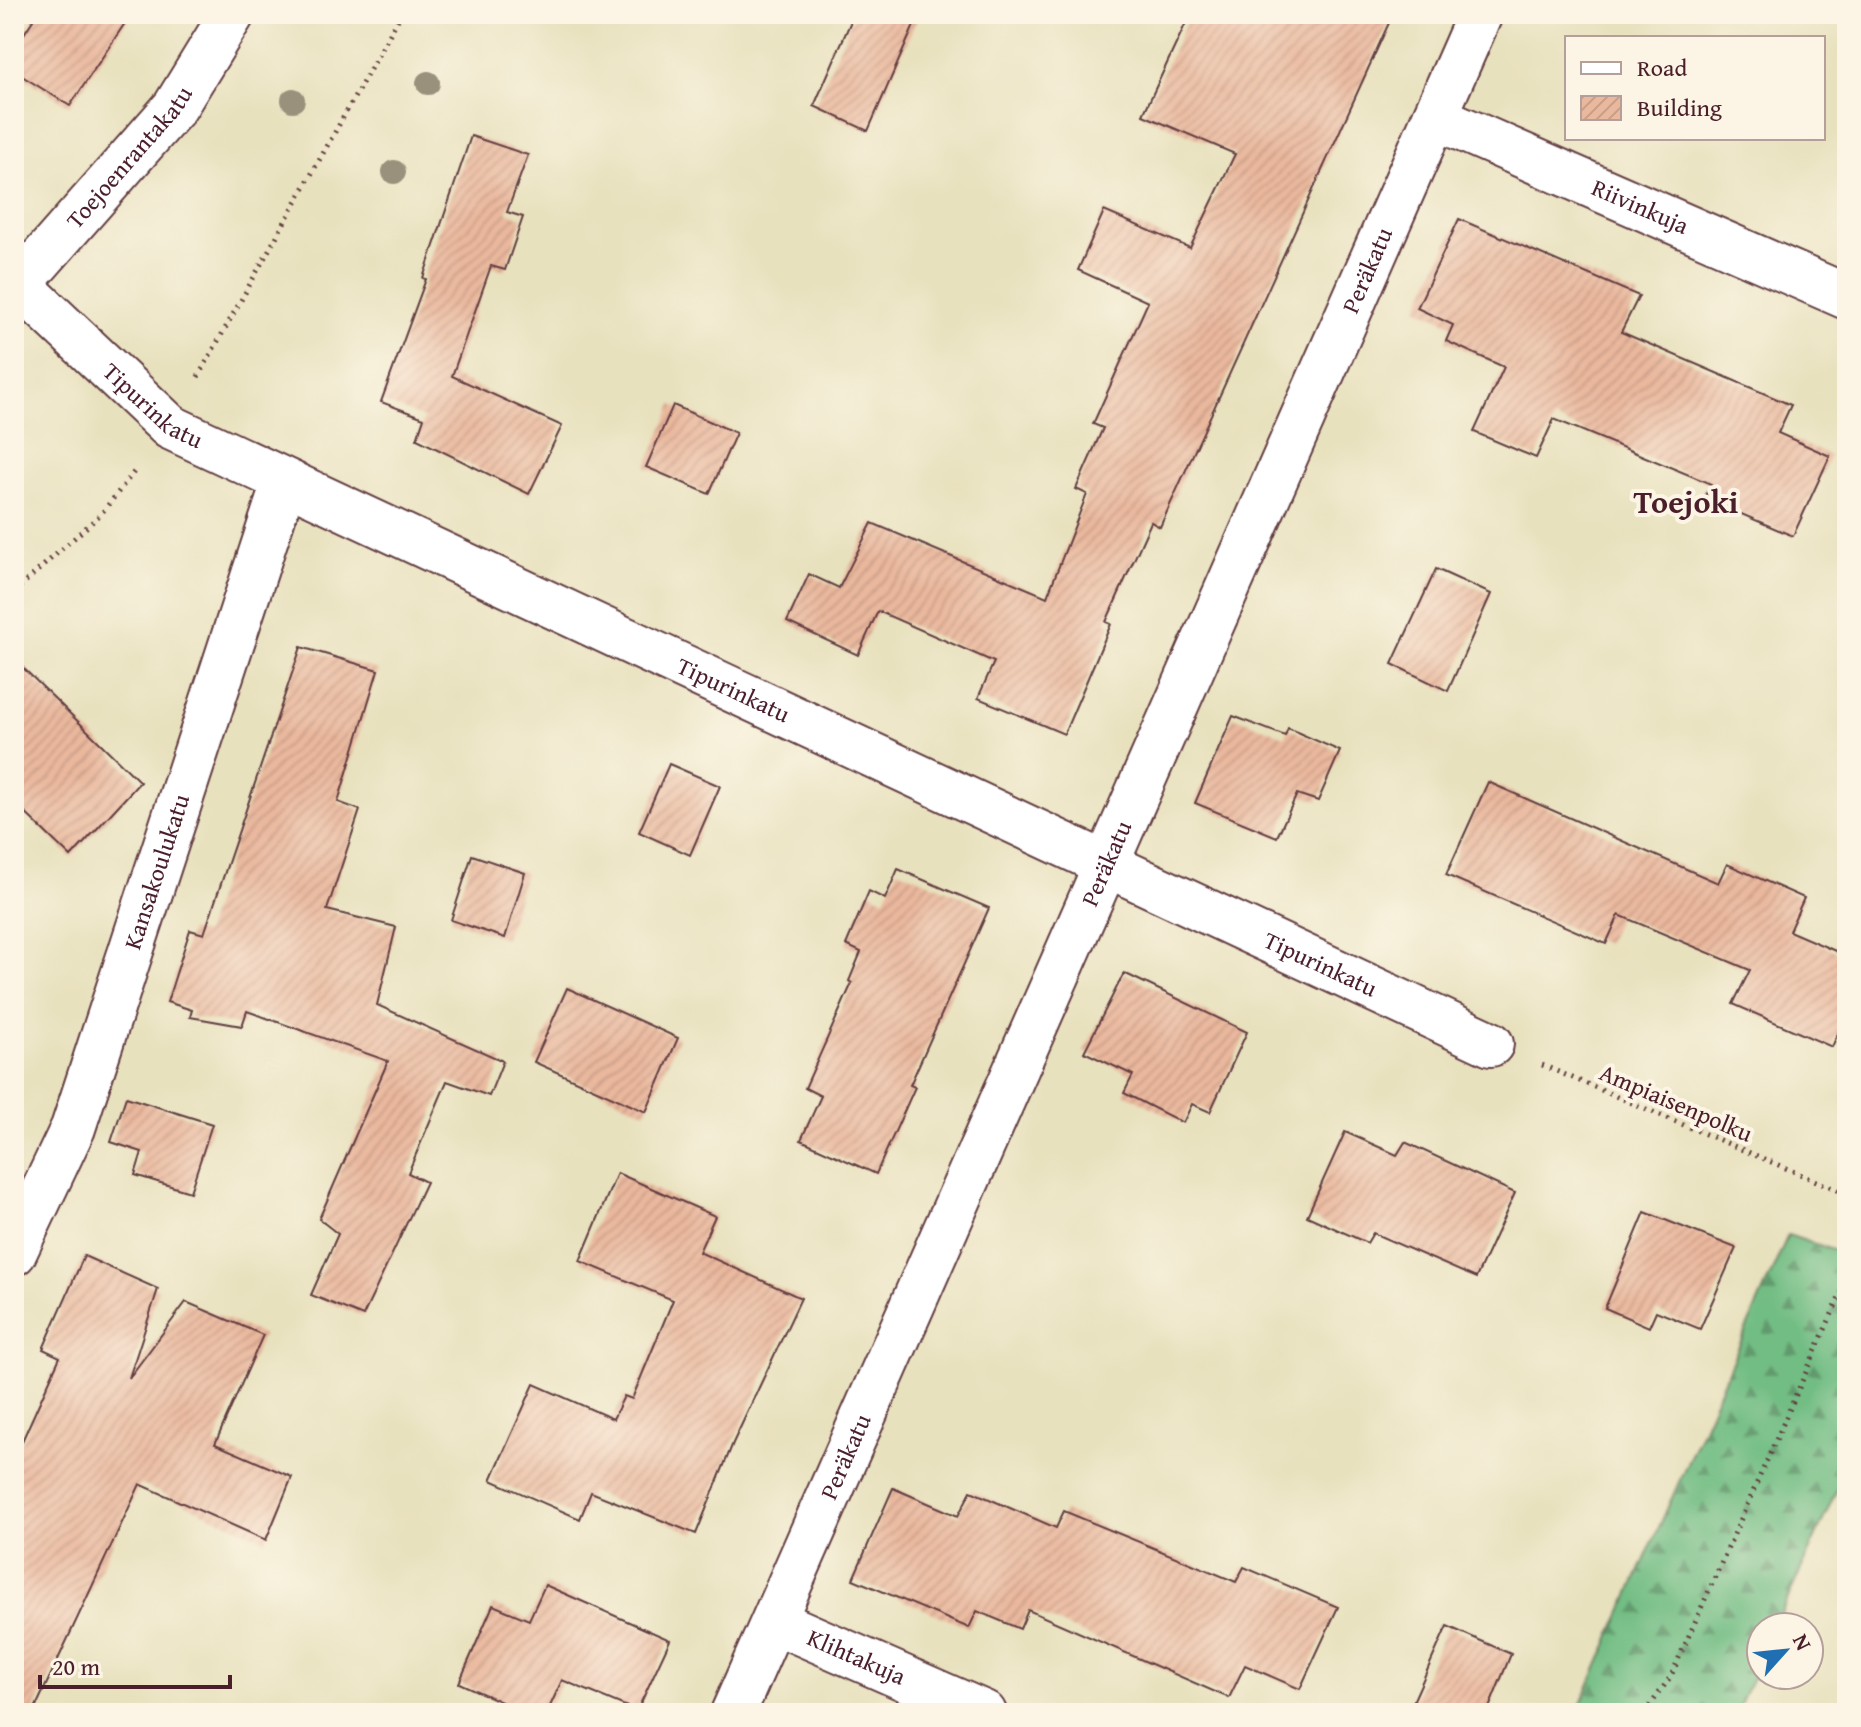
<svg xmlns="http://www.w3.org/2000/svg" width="1861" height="1727" font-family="'Gentium Book Plus',serif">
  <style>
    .forest { fill: url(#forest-firs); stroke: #5e6e58; stroke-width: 2 }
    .building { fill: url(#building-hatch) }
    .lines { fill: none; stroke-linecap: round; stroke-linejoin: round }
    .street-casing { stroke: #623c41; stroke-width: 48 }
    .path { stroke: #623c41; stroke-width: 5; stroke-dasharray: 2 6; stroke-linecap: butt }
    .street { stroke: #fff; stroke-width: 44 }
    .tree { fill: #9a917d }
    .labels { text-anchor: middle; stroke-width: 8; stroke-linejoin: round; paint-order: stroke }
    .street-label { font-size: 24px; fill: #4a1f2b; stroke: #fcf5e5 }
    .district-label { font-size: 32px; font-weight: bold; fill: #4a1f2b; stroke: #fcf5e5 }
  </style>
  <defs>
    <pattern id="forest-firs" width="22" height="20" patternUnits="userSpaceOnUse" patternTransform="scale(2)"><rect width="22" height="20" fill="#72bd84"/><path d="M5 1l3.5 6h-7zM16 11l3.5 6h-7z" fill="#60996c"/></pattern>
    <pattern id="building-hatch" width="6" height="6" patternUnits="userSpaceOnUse" patternTransform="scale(2)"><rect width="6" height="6" fill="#eab89d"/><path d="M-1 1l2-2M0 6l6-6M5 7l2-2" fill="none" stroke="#ca9e87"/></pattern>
  </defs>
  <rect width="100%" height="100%" fill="#fcf5e5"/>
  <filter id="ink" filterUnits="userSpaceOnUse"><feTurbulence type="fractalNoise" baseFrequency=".0125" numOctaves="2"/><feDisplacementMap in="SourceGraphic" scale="16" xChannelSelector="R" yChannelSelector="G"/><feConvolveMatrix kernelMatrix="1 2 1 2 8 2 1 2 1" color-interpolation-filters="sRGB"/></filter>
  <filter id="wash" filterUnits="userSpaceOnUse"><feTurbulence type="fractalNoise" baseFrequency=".006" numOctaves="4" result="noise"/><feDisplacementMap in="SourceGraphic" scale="32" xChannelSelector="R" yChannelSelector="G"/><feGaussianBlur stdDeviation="1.8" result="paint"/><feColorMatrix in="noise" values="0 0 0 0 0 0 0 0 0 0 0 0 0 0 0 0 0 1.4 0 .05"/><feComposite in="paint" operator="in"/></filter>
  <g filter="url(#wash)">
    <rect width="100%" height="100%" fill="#e8e1be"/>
    <!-- forest -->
    <path class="forest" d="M 1788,1235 L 1847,1255 L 1847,1467 L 1775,1627 L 1761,1627 L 1761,1658 L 1736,1713 L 1577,1713 Z"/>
    <g id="blocks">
      <!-- building -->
      <g class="building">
        <path d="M 37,14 L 131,14 L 70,106 L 14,71 L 14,49 Z"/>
        <path d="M 854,14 L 919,14 L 868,131 L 814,106 Z"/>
        <path d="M 1190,14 L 1393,14 L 1160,527 L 1151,522 L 1106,622 L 1111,624 L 1064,734 L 978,698 L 994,662 L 878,611 L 858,655 L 787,622 L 809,574 L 839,588 L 872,523 L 1047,597 L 1087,494 L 1076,489 L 1103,428 L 1093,424 L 1148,302 L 1078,270 L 1104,211 L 1190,248 L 1235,154 L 1143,115 Z"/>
        <path d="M 471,136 L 528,155 L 507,212 L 523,217 L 505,270 L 491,266 L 452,376 L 562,426 L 529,494 L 417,439 L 424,418 L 381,402 L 426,279 L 423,278 Z"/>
        <path d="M 1459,219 L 1639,296 L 1621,332 L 1791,405 L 1778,433 L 1830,456 L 1793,536 L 1704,498 L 1711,484 L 1554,419 L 1536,458 L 1474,432 L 1504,367 L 1446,341 L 1453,325 L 1417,308 Z"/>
        <path d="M 673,405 L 736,433 L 709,494 L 646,467 Z"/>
        <path d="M 1436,569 L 1491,594 L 1448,691 L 1392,664 Z"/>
        <path d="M 301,647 L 378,670 L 338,802 L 360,810 L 327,910 L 396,927 L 377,1005 L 503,1061 L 489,1096 L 447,1081 L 408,1173 L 426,1182 L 363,1316 L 311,1295 L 338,1234 L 319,1219 L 388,1061 L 247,1011 L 242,1026 L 190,1017 L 192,1010 L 167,1002 L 190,930 L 204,934 Z"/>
        <path d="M 14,659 L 140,782 L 71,857 L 14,802 Z"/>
        <path d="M 1233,716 L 1285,736 L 1288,728 L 1340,751 L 1318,801 L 1297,794 L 1277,837 L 1195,803 Z"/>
        <path d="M 669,764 L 720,786 L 690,855 L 639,832 Z"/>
        <path d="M 1488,782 L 1718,883 L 1727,864 L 1804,898 L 1789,931 L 1847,956 L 1847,1013 L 1832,1047 L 1733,1004 L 1750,970 L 1619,915 L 1606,944 L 1446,875 Z"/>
        <path d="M 472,855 L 525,873 L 505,938 L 451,920 Z"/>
        <path d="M 898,869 L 989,908 L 910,1085 L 915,1087 L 876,1174 L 801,1140 L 821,1096 L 805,1088 L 852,983 L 849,981 L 861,952 L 846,945 L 869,891 L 885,899 Z"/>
        <path d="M 1124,973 L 1247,1032 L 1210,1112 L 1192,1104 L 1183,1123 L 1124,1093 L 1133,1075 L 1084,1052 Z"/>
        <path d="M 567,988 L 678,1038 L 646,1112 L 534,1062 Z"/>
        <path d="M 126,1097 L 212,1124 L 190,1192 L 135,1175 L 142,1152 L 111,1142 Z"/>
        <path d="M 1345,1132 L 1397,1155 L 1405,1142 L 1515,1193 L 1476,1278 L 1373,1233 L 1367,1243 L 1307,1216 Z"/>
        <path d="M 617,1173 L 715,1216 L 699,1252 L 801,1298 L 733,1443 L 696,1534 L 591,1492 L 580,1519 L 491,1480 L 534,1384 L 613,1419 L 624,1396 L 632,1399 L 673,1300 L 580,1261 Z"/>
        <path d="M 1645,1212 L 1736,1248 L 1700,1329 L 1656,1311 L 1649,1327 L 1605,1308 Z"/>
        <path d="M 84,1256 L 158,1289 L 129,1378 L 186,1302 L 263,1335 L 215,1444 L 292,1477 L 266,1540 L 140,1484 L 33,1713 L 14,1713 L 14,1459 L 60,1357 L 43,1349 Z"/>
        <path d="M 893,1488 L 958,1516 L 971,1491 L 1056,1528 L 1064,1511 L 1236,1582 L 1244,1567 L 1338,1607 L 1300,1689 L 1245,1665 L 1229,1698 L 1028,1610 L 1020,1629 L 977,1611 L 969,1628 L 853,1579 Z"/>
        <path d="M 545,1585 L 670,1640 L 637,1711 L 562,1680 L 547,1713 L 526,1713 L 459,1683 L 493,1605 L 529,1620 Z"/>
        <path d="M 1447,1626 L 1511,1654 L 1487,1713 L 1408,1713 Z"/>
      </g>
    </g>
  </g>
  <g filter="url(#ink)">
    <use href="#blocks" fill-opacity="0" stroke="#623c41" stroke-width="2"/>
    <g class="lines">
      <!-- street casing -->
      <g class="street-casing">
        <g id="street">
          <path id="s1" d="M 1435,117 L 1847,297"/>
          <path id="s2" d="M 14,280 L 170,427 L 1491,1044"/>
          <path id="s3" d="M 14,290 L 175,107 L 232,14"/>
          <path id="s4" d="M 14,1253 L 73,1128 L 284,483"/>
          <path id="s5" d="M 774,1621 L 984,1713"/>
          <path id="s6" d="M 733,1713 L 1480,14"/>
        </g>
      </g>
      <!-- path -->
      <g class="path">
        <path d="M 198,377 L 401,14"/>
        <path d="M 14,592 L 101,514 L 137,468"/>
        <path d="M 1542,1065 L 1847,1194"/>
        <path d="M 1645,1713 L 1671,1676 L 1847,1280"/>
      </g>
      <!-- street -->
      <use href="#street" class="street"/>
    </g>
    <!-- trees -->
    <g class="tree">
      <circle cx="428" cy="83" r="12"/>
      <circle cx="293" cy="100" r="12"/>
      <circle cx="394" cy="172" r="12"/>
    </g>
  </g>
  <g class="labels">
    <!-- street labels -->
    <g class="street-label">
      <text dy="8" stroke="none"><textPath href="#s3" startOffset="176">Toejoenrantakatu</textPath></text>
      <text dy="8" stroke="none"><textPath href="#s1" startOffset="224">Riivinkuja</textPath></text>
      <text dy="8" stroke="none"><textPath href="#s6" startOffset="1576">Peräkatu</textPath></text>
      <text dy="8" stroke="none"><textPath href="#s2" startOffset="188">Tipurinkatu</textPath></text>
      <text dy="8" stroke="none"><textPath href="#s2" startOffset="836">Tipurinkatu</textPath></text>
      <text dy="8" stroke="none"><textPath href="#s6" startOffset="928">Peräkatu</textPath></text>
      <text dy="8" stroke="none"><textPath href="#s4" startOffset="408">Kansakoulukatu</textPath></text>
      <text dy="8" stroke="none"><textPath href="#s2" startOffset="1484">Tipurinkatu</textPath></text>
      <text transform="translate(1676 1103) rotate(23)" y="8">Ampiaisenpolku</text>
      <text dy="8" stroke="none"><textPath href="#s6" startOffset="280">Peräkatu</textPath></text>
      <text dy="8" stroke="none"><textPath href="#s5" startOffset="90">Klihtakuja</textPath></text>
    </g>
    <!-- district labels -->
    <g class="district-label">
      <text x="1686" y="513">Toejoki</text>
    </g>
  </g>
  <!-- margin -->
  <rect width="1861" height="1727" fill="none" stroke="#fcf5e5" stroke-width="48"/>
  <!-- legend -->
  <rect x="1565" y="36" width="260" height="104" fill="#fcf5e5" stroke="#b59f9b" stroke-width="2"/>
  <rect x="1581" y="62" width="40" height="12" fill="#ffffff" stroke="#b59f9b" stroke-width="2"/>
  <text x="1637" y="76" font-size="24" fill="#4a1f2b">Road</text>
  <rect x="1581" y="96" width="40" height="24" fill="url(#building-hatch)" stroke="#b59f9b" stroke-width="2"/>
  <text x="1637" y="116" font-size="24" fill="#4a1f2b">Building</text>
  <!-- north arrow -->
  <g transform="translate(1785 1651) rotate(63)"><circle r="38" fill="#fcf5e5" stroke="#b59f9b" stroke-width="2"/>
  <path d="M0-6L14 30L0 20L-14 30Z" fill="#1f6fb2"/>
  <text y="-12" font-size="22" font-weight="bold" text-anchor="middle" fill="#4a1f2b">N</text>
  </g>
  <!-- scale -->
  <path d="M40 1675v12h190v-12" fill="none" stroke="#4a1f2b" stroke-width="4"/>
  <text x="52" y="1675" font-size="24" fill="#4a1f2b" stroke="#fcf5e5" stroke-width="6" paint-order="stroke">20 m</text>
</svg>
